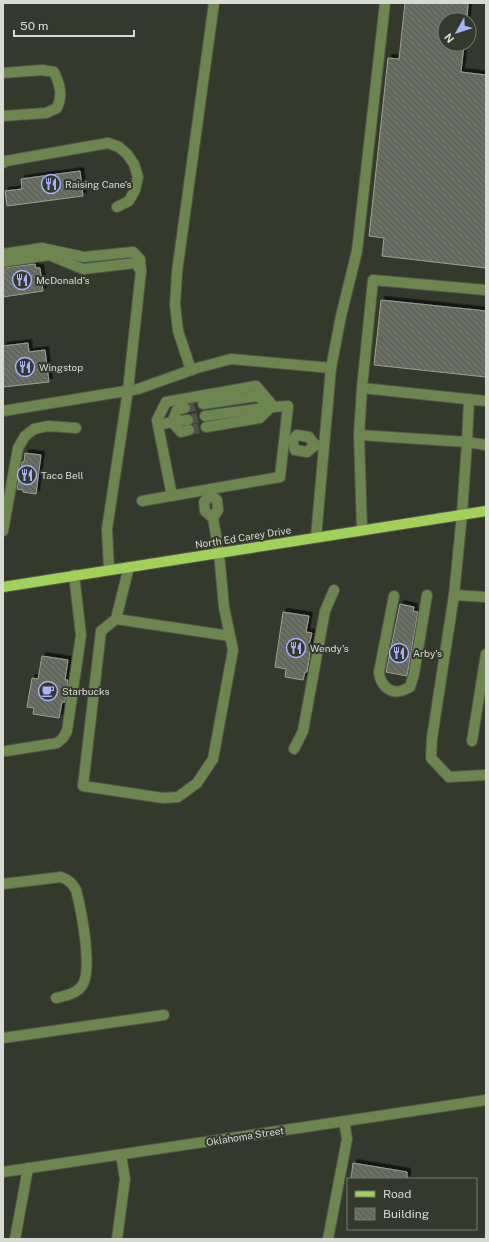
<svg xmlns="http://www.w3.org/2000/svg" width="489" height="1242" font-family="'Public Sans',sans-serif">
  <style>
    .building { fill: url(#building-back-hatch); stroke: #9ba293; filter: url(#shadow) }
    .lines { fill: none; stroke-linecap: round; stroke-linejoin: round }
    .minor-tunnel { stroke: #4d5146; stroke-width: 10; stroke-dasharray: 10 5; stroke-linecap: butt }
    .minor-casing { stroke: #52564b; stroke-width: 12 }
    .major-casing { stroke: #52564b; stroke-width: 12 }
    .minor { stroke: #6d854e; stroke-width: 10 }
    .major { stroke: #a2d159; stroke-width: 10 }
    .labels { text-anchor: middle; stroke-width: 4; stroke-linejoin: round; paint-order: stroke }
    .poi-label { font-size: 10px; fill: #d8dbd3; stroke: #34392d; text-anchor: start }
    .street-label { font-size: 10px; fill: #d8dbd3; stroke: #34392d }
  </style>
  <defs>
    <pattern id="building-back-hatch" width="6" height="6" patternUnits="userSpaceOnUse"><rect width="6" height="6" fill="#697062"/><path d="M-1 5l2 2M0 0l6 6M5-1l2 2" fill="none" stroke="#575b52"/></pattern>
    <filter id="shadow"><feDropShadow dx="3.5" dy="-3.5" stdDeviation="0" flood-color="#0009"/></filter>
  </defs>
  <rect width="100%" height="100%" fill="#34392d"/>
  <!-- building -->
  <g class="building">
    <path d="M 405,3 L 468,3 L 467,20 L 445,20 L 445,44 L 464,44 L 461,72 L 486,75 L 486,268 L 382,256 L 384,238 L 369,236 L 388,58 L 399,59 Z"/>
    <path d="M 80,171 L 83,196 L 7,206 L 5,191 L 22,189 L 21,179 Z"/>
    <path d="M 35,264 L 36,268 L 40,268 L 43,291 L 3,297 L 3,268 Z"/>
    <path d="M 381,300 L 486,311 L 486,377 L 374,365 Z"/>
    <path d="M 28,343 L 29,352 L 45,350 L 49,382 L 3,387 L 3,346 Z"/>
    <path d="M 25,453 L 41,455 L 36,494 L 23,492 L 23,490 L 17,489 L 22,462 L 24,462 Z"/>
    <path d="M 400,604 L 414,607 L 413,611 L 418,612 L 407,676 L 386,672 Z"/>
    <path d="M 283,612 L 309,616 L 306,632 L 312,633 L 309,645 L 311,646 L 307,672 L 305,672 L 303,680 L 285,677 L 286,669 L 275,667 Z"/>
    <path d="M 42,656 L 68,660 L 65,680 L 68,680 L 65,702 L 62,702 L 59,718 L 33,714 L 34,708 L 27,707 L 32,678 L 38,679 Z"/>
    <path d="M 353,1163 L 407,1172 L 407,1179 L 351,1179 Z"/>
  </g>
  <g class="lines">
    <!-- minor-tunnel -->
    <g class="minor-tunnel">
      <path d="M 185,408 L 203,404"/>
      <path d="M 188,420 L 205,416"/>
      <path d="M 189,430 L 206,427"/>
    </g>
    <!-- minor casing -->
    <g class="minor-casing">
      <g id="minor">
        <path d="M 3,73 L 42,70 L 54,72 C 60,85 63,94 57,108 L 46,113 L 3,116"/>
        <path d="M 3,163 L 6,161 L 108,143 L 119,147 L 127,154 L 134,164 L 138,177 L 135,190 L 129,201 L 117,207"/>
        <path d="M 3,254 L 42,248 L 84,257 L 133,252 L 140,259 L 141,271 L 128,390 L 107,529 L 109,570"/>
        <path d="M 3,262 L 49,255 L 83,269 L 136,263 L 141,271"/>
        <path d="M 191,370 L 178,331 L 175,305 L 177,272 L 214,3"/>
        <path d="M 362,388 L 486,401"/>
        <path d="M 203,404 L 258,396 L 266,403"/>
        <path d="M 3,411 L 138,389 L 197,368 L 231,359 L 331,368"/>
        <path d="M 172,422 L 181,432 L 189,430"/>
        <path d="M 172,422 L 188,420"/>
        <path d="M 158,425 L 172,422 L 177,410 L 185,408"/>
        <path d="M 206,427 L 260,418 L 271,407"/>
        <path d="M 359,435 L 467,442 L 469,399"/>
        <path d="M 292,441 L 297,435 L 309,437 L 315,445 L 324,446"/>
        <path d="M 292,441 L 295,450 L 307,452 L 315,445"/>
        <path d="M 486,445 L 467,442 L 462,514 L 454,595 L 432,738 L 431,758 L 449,777 L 486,775"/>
        <path d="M 211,489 L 211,495 L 217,500 L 218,510 L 213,518"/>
        <path d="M 172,496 L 157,420 L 166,402 L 256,386 L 274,407"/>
        <path d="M 142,501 L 280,477 L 288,406 L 271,407 L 205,416"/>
        <path d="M 362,529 L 359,435 L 362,388 L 373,280 L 486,290"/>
        <path d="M 3,531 L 18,448 L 25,436 L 34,429 L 48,426 L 76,428"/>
        <path d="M 316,537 L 331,368 L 341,316 L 357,251 L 385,3"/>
        <path d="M 129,567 L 116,619 L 101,631 L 83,786 L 163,798 L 178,797 L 197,783 L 213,759 L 233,650 L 224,607 L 219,553 L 213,518 L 205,511 L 204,502 L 211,495"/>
        <path d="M 454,595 L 486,597"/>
        <path d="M 394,596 L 379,672 C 380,683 388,694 401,691 C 404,690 408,688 410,687 L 414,674 L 427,595"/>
        <path d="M 116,619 L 230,636"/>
        <path d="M 472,741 L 486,654"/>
        <path d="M 294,749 L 303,731 L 325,611 L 334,590"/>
        <path d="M 6,751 L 57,743 L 63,738 L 67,731 L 81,635 L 74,575"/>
        <path d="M 3,884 L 61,877 C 69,880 72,883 76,890 C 81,909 94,973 81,987 C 75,994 65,996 56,998"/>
        <path d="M 3,1038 L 164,1015"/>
        <path d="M 3,1172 L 486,1100"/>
        <path d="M 15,1239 L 28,1168"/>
        <path d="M 117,1239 L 125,1179 L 121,1155"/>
        <path d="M 328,1239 L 347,1139 L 344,1121"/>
      </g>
    </g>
    <!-- major casing -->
    <g class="major-casing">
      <path id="major" d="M 3,587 L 486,511"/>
    </g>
    <!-- minor -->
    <use href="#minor" class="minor"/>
    <!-- major -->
    <use href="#major" class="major"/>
  </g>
  <!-- icons -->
  <defs>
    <g id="restaurant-ring" transform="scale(1)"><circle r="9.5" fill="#34392d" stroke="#a7b1fc" stroke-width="1.5"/><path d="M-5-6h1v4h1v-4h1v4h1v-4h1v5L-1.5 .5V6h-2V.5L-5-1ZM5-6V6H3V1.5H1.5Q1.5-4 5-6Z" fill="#a7b1fc"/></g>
    <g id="cafe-ring" transform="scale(1)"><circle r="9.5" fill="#34392d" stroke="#a7b1fc" stroke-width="1.5"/><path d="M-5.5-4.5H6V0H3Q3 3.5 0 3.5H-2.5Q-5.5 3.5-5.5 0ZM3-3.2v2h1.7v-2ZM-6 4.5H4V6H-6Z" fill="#a7b1fc"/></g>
  </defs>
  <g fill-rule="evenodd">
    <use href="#restaurant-ring" x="51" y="184"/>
    <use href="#restaurant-ring" x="22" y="280"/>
    <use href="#restaurant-ring" x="25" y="367"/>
    <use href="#restaurant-ring" x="27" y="475"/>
    <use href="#restaurant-ring" x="296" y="648"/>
    <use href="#restaurant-ring" x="399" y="653"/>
    <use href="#cafe-ring" x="48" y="691"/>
  </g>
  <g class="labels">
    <!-- poi labels -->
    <g class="poi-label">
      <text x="65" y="188">Raising Cane's</text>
      <text x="36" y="284">McDonald's</text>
      <text x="39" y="371">Wingstop</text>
      <text x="41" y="479">Taco Bell</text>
      <text x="310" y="652">Wendy's</text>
      <text x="413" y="657">Arby's</text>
      <text x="62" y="695">Starbucks</text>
    </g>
    <!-- street labels -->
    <g class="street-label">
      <text transform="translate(243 537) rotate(-9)" y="4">North Ed Carey Drive</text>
      <text transform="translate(245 1136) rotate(-9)" y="4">Oklahoma Street</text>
    </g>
  </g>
  <!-- border -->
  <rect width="489" height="1242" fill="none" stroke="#d8dbd3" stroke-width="8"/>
  <!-- legend -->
  <rect x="347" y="1178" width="130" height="52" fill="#34392d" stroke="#767a6f"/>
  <rect x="355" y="1191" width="20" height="6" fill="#a2d159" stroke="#767a6f"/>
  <text x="383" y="1198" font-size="12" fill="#d8dbd3">Road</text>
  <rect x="355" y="1208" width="20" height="12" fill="url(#building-back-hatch)" stroke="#767a6f"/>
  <text x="383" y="1218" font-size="12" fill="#d8dbd3">Building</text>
  <!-- north arrow -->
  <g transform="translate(457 32) rotate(231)"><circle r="19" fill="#34392d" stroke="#767a6f"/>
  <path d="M0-3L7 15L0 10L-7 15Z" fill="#a7b1fc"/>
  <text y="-6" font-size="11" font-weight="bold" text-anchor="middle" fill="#d8dbd3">N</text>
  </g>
  <!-- scale -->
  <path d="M14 30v6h120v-6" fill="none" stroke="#d8dbd3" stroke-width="2"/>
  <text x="20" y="30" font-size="12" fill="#d8dbd3" stroke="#34392d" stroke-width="3" paint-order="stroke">50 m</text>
</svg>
